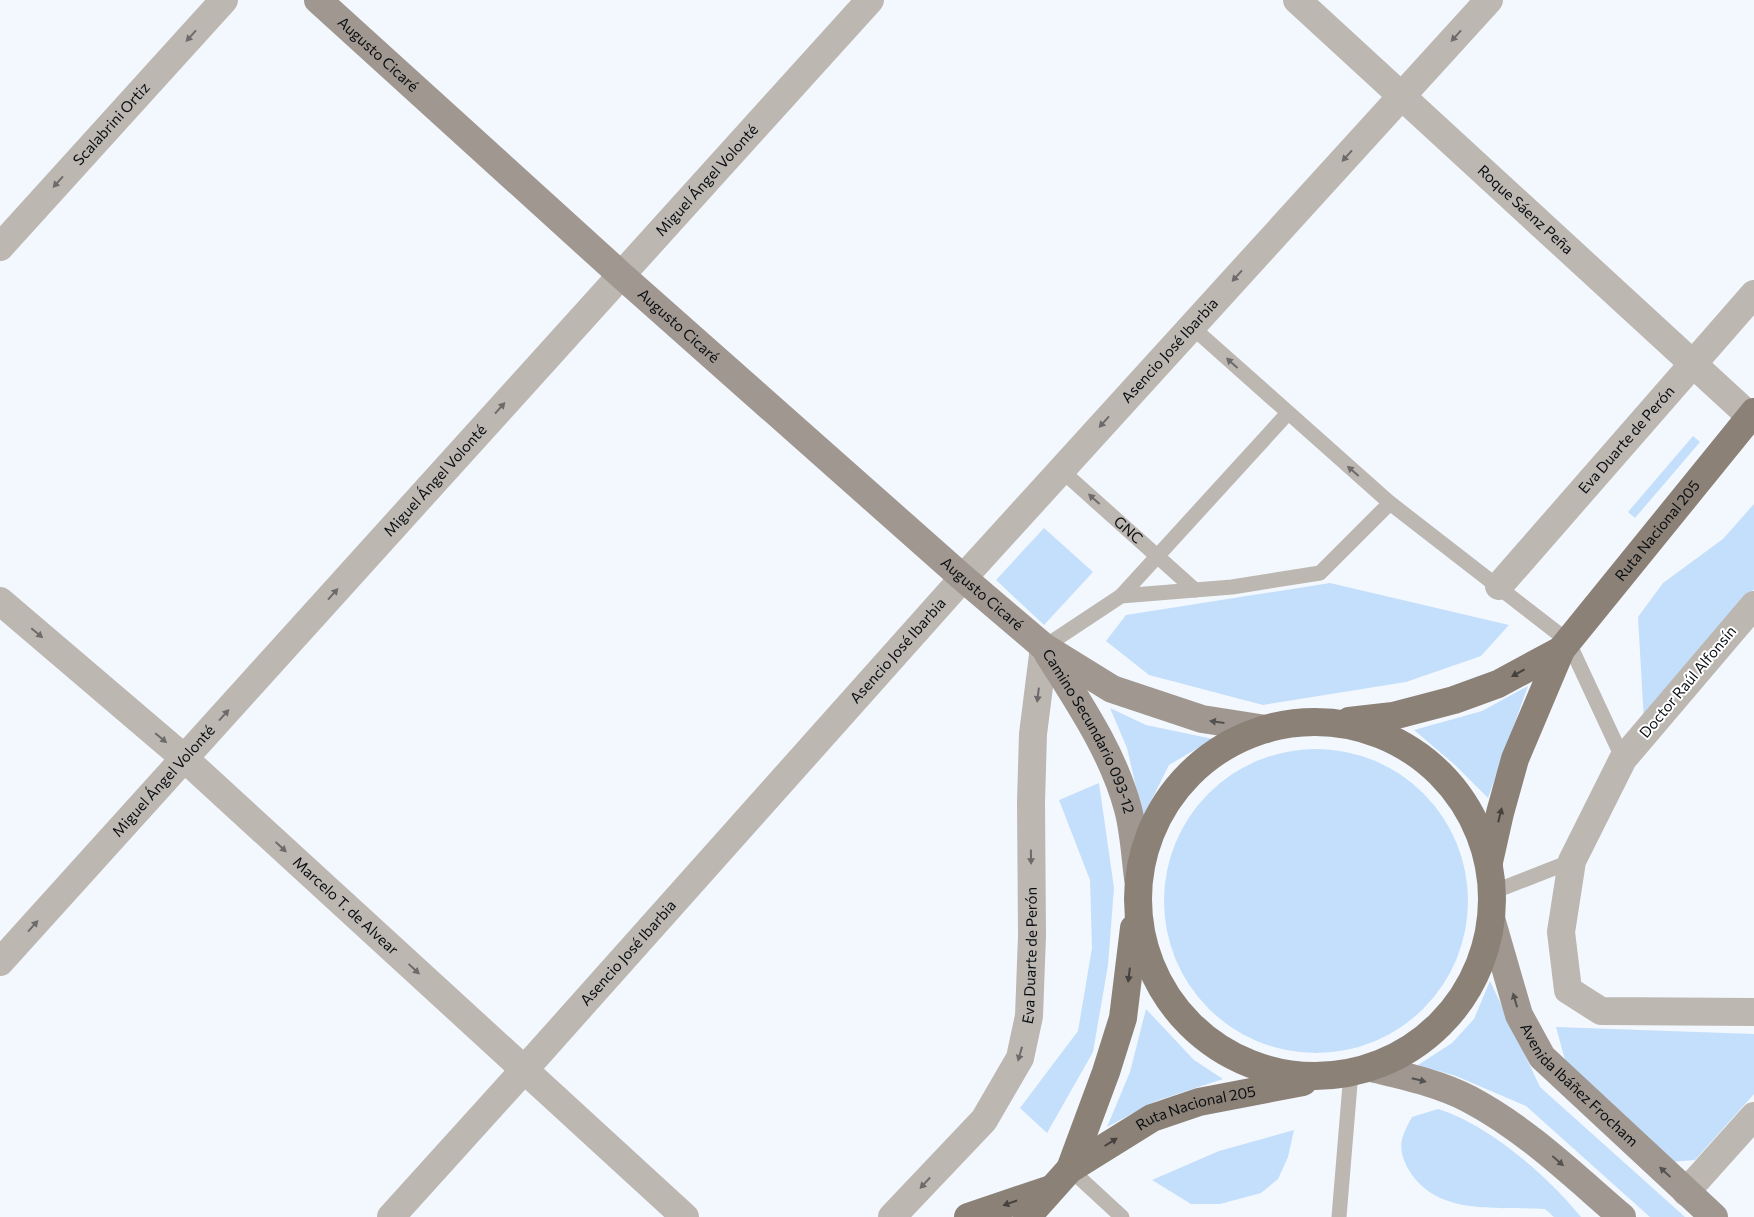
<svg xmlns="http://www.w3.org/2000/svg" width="1754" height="1217" font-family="Commissioner,sans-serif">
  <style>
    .green { fill: #c4dffb }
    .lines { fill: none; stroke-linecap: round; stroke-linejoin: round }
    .lane { stroke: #bdb7b2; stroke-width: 15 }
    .street { stroke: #bdb7b2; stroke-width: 28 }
    .secondary { stroke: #a09890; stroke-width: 28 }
    .primary { stroke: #8c8177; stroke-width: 28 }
    .oneway { fill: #6c6a6a }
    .oneway2 { fill: #44413f }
    .oneway3 { fill: #545250 }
    .labels { text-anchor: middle; stroke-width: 4; stroke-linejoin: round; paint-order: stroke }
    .street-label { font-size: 15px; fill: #090d11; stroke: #fff }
  </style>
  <rect width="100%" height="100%" fill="#f3f8fe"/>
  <!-- green -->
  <g class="green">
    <path d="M 1693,436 L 1700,442 L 1635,518 L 1628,512 Z"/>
    <path d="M 1754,504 L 1754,589 L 1644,722 L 1638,617 L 1663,583 L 1723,539 Z"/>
    <path d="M 1044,528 L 1093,572 L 1044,625 L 996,580 Z"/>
    <path d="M 1330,583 L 1509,625 L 1481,656 L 1406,682 L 1263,705 L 1149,675 L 1106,641 L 1126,615 Z"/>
    <path d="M 1528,686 L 1488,798 L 1455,765 L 1414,730 L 1482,711 Z"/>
    <path d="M 1110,708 L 1146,725 L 1213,739 L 1169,765 L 1143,817 L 1127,748 Z"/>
    <circle cx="1316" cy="901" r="152"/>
    <path d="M 1099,783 L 1114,888 L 1108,965 L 1093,1052 L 1047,1133 L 1020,1108 L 1078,1031 L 1092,948 L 1090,880 L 1059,800 Z"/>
    <path d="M 1490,981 L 1540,1087 L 1685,1217 L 1650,1217 L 1526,1106 L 1456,1076 L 1418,1065 L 1452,1043 L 1474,1019 Z"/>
    <path d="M 1146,1009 L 1194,1060 L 1223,1079 L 1156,1101 L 1107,1127 L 1130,1072 Z"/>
    <path d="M 1556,1027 L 1754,1034 L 1754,1094 L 1695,1160 L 1671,1162 L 1565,1060 Z"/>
    <path d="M 1438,1109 C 1488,1124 1549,1177 1581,1217 L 1554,1217 L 1545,1209 C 1494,1206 1435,1217 1407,1167 C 1397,1146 1401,1137 1412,1117 Z"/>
    <path d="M 1294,1130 L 1288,1157 L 1278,1179 L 1261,1193 L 1220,1204 L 1191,1204 L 1152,1180 L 1219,1151 Z"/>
  </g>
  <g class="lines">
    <!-- lane -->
    <g class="lane">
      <path d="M 1192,327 L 1390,503"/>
      <path id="s1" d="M 1061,470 L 1195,590"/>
      <path d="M 1121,596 L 1288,413"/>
      <path d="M 1044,647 L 1121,596 L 1232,587 L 1320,573 L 1390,503 L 1568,641 L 1623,759"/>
      <path d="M 1493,892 L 1572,861"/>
      <path d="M 1070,1169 L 1122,1217"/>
      <path d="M 1339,1217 L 1351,1072"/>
    </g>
    <!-- street -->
    <g class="street">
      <path id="s2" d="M 1297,0 L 1754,420"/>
      <path id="s3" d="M 0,247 L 224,0"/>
      <path id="s4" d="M 1499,586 L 1754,294"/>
      <path id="s5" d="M 0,601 L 184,758 L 685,1217"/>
      <path d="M 1754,605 L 1623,759 L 1572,861 L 1561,932 L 1568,990 L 1601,1011 L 1754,1012"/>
      <path id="s6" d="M 0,962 L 870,0"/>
      <path d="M 1686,1192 L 1754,1116"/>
      <path id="s7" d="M 391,1217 L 524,1070 L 963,578 L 1489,0"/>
      <path id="s8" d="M 892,1217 L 984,1120 L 1020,1058 L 1029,1016 L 1032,936 L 1031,802 L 1033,734 L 1044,647"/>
    </g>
    <!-- secondary -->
    <g class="secondary">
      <path id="s9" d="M 318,0 L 621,275 L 963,578 L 1044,647 L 1112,689 L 1202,719 L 1266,729"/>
      <path id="s10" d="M 1047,652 C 1078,702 1113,752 1128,809 C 1134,831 1135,856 1138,878"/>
      <path id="s11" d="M 1492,922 L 1519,1015 L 1542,1057 L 1714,1217"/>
      <path d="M 1371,1068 C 1404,1076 1438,1083 1469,1099 C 1526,1129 1573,1175 1622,1217"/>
    </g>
    <!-- primary -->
    <g class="primary">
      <path d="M 1349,721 L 1393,716 L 1454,700 L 1498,684 L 1561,650"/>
      <circle cx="1315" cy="899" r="177"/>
      <path id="s12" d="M 1489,862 L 1500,813 L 1515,759 L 1561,650 L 1754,412"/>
      <path d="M 1070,1169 L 1106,1072 L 1123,1018 L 1134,928"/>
      <path d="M 968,1217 L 1051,1189"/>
      <path id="s13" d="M 1027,1217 L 1070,1169 L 1152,1118 L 1199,1102 L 1303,1082"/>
    </g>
  </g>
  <!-- one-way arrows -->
  <defs><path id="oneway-solid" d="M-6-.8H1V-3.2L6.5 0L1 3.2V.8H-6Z" transform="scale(1.25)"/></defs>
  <g class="oneway">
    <use href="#oneway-solid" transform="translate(191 36) rotate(132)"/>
    <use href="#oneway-solid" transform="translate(1456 36) rotate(132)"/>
    <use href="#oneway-solid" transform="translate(1347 156) rotate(132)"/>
    <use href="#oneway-solid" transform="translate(58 182) rotate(132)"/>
    <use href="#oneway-solid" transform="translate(1237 276) rotate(132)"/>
    <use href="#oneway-solid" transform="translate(1232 363) rotate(-138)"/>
    <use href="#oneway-solid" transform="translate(500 408) rotate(-48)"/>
    <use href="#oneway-solid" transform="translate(1104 422) rotate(132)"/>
    <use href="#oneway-solid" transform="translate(1353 471) rotate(-139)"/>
    <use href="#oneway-solid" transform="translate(1094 499) rotate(-138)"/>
    <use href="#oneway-solid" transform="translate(333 594) rotate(-48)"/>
    <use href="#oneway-solid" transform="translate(37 633) rotate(40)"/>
    <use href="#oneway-solid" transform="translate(1038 695) rotate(97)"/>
    <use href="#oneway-solid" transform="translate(224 715) rotate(-48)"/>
    <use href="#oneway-solid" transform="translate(161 738) rotate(40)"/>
    <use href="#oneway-solid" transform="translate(281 847) rotate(43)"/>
    <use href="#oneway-solid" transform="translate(1031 857) rotate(89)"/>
    <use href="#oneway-solid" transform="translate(33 926) rotate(-48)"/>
    <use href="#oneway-solid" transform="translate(414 969) rotate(43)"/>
    <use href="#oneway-solid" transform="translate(1020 1054) rotate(106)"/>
    <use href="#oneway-solid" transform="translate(925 1183) rotate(133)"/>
  </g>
  <g class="oneway2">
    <use href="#oneway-solid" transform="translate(1518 673) rotate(151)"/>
    <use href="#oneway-solid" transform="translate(1500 815) rotate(-76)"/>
    <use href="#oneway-solid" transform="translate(1129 975) rotate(97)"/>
    <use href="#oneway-solid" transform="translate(1111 1142) rotate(-32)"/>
    <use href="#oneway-solid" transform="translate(1010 1203) rotate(161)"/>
  </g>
  <g class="oneway3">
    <use href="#oneway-solid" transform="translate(1217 722) rotate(-172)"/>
    <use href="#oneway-solid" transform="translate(1515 1000) rotate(-106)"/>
    <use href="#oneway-solid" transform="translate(1419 1080) rotate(14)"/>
    <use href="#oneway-solid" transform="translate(1558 1161) rotate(41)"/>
    <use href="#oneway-solid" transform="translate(1665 1172) rotate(-137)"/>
  </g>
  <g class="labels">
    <!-- street labels -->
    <g class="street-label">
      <text dy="5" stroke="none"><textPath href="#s9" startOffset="81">Augusto Cicaré</textPath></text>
      <text dy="5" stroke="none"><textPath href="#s3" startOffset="166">Scalabrini Ortiz</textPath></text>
      <text dy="5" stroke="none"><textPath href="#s6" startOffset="1054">Miguel Ángel Volonté</textPath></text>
      <text dy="5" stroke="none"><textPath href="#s2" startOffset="310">Roque Sáenz Peña</textPath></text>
      <text dy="5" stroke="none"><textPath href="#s9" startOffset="486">Augusto Cicaré</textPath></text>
      <text dy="5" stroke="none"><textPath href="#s7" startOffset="1165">Asencio José Ibarbia</textPath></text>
      <text dy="5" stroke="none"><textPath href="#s4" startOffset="194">Eva Duarte de Perón</textPath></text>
      <text dy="5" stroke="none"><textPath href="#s6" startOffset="649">Miguel Ángel Volonté</textPath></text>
      <text dy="5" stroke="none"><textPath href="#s1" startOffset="90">GNC</textPath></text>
      <text dy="5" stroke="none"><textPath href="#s12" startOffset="378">Ruta Nacional 205</textPath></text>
      <text dy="5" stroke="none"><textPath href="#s9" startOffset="891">Augusto Cicaré</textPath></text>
      <text dy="5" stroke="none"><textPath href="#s7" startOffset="760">Asencio José Ibarbia</textPath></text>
      <text transform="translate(1688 682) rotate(-50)" y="5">Doctor Raúl Alfonsín</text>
      <text dy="5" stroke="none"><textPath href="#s10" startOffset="90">Camino Secundario 093-12</textPath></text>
      <text dy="5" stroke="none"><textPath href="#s6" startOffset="244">Miguel Ángel Volonté</textPath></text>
      <text dy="5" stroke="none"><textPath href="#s5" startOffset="461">Marcelo T. de Alvear</textPath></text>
      <text dy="5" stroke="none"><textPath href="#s7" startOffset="355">Asencio José Ibarbia</textPath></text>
      <text dy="5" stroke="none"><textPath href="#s8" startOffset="309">Eva Duarte de Perón</textPath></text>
      <text dy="5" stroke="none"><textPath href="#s11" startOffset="190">Avenida Ibáñez Frocham</textPath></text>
      <text dy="5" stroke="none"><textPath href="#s13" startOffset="206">Ruta Nacional 205</textPath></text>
    </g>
  </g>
</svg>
